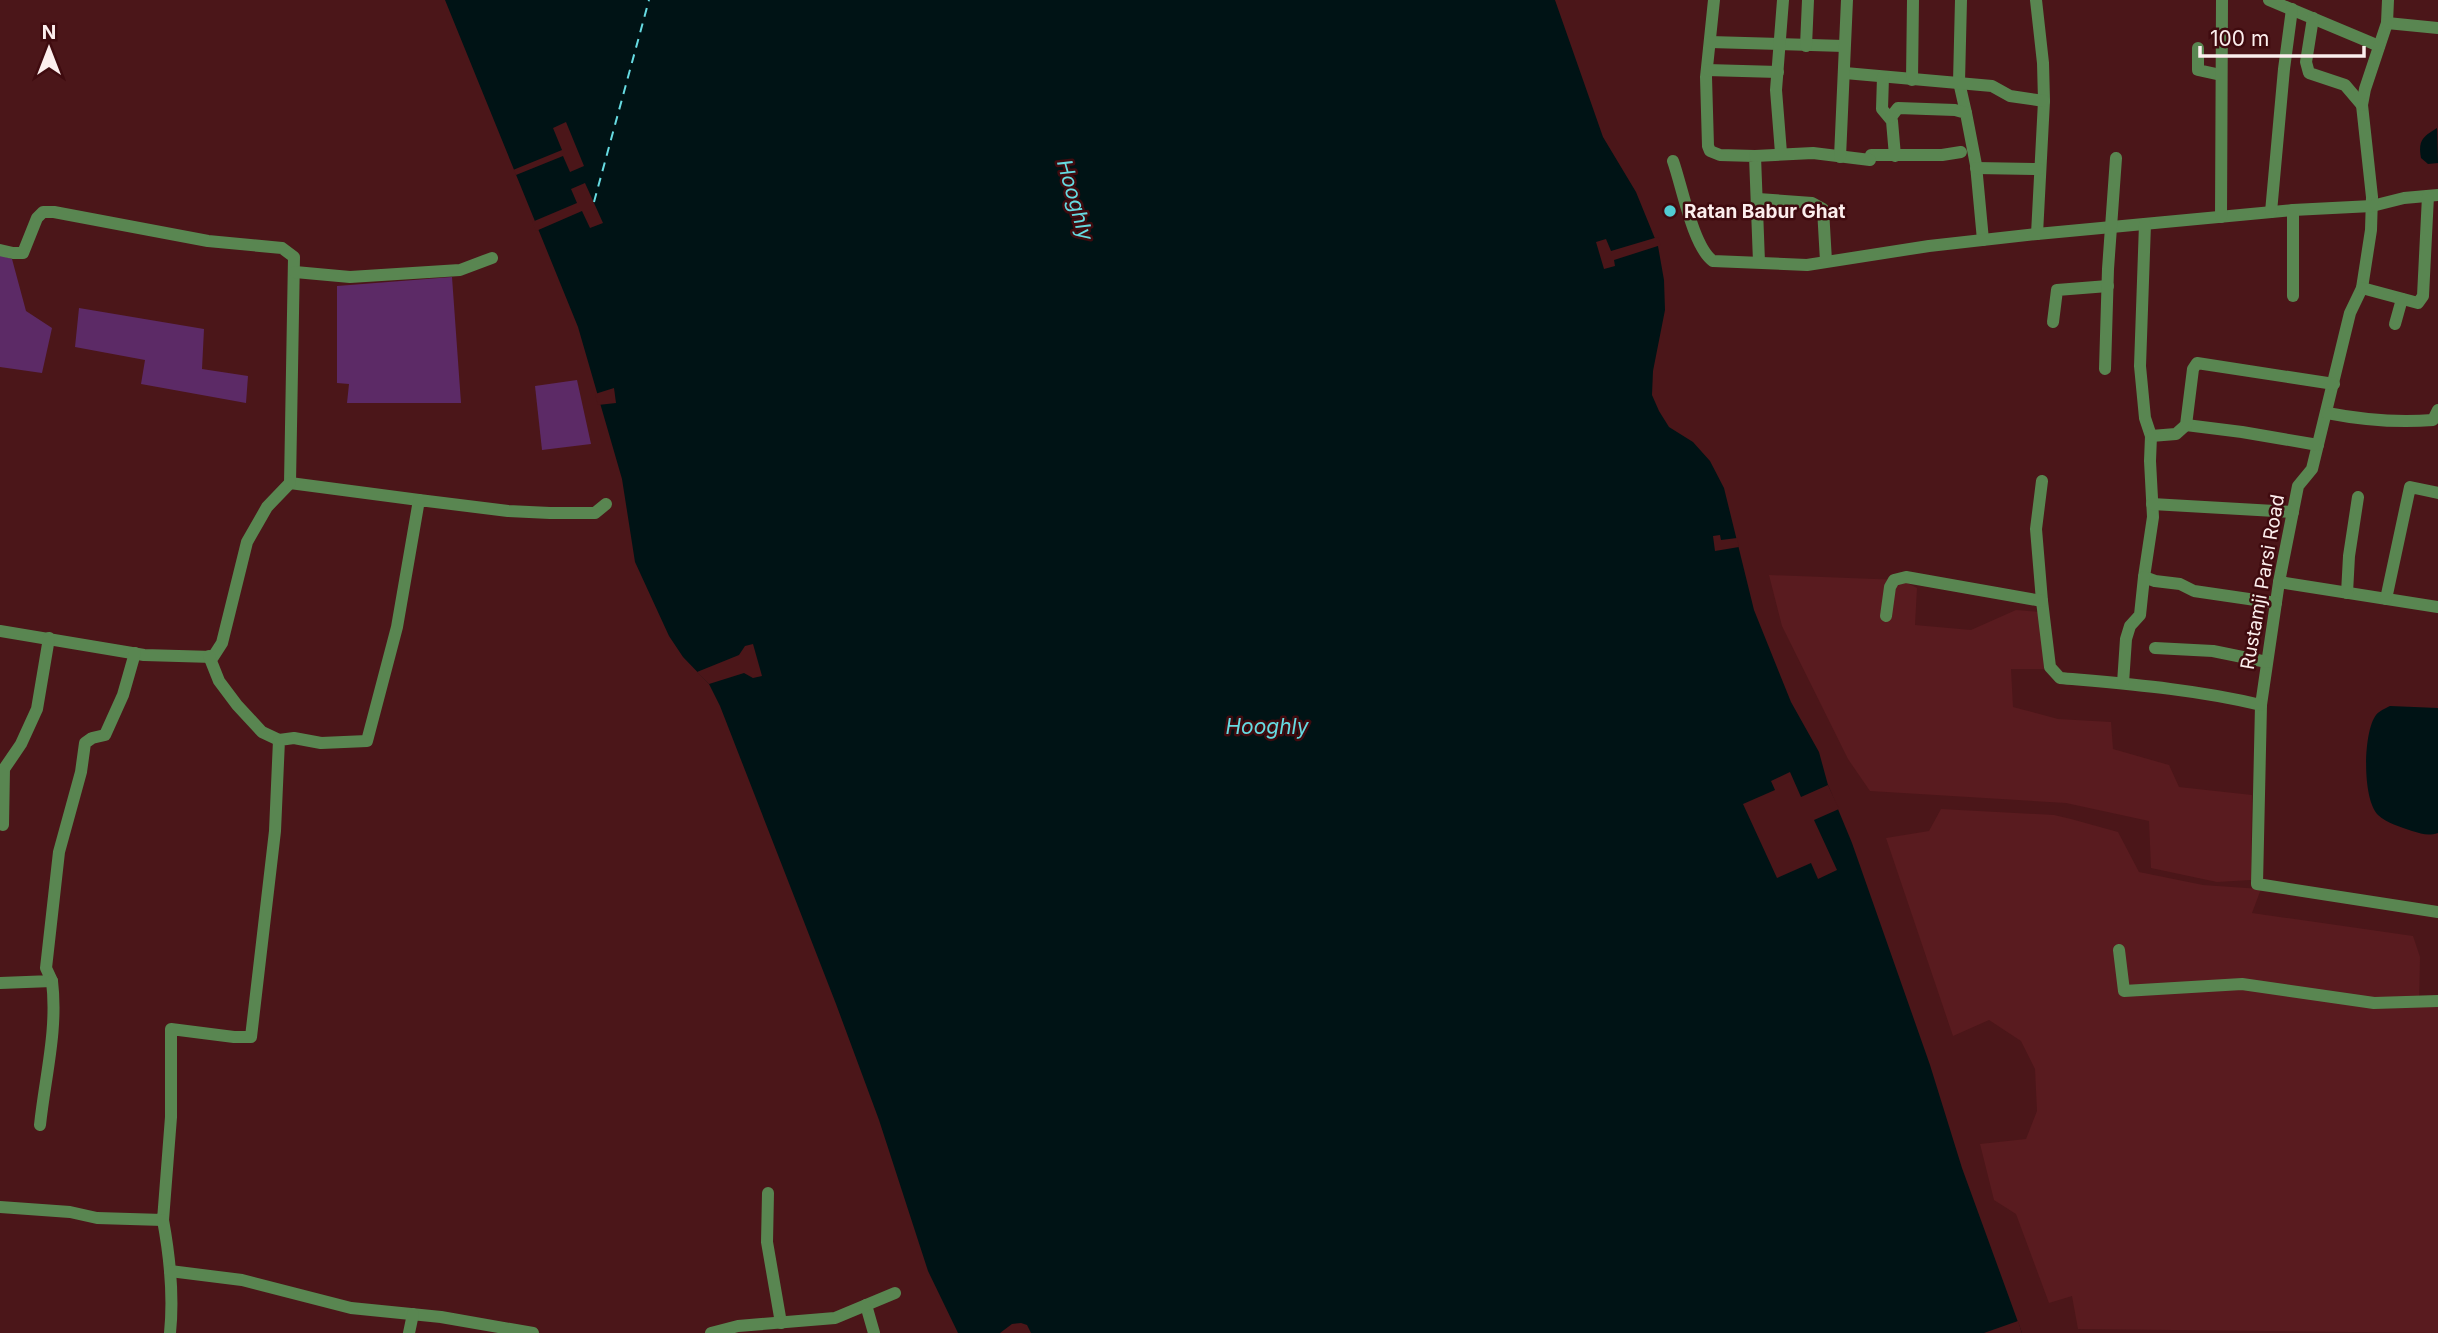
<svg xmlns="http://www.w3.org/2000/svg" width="2438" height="1333" font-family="Inter,sans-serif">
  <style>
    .built { fill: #591b1f }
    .green { fill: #5c2a66 }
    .water { fill: #001315 }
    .pier { fill: #4b1619 }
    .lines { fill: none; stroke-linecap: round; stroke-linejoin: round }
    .ferry { stroke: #66dbe2; stroke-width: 2; stroke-dasharray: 9 7; stroke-linecap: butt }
    .street { stroke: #598651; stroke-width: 12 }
    .poi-dot { fill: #51ccd3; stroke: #3f0b0f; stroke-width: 2.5 }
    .labels { text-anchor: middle; stroke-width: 5; stroke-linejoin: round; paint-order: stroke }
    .poi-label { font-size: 19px; font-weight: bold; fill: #fceeed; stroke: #3f0b0f; text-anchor: start }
    .street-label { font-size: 19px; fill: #fceeed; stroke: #3f0b0f }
    .water-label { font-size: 21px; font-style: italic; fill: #66dbe2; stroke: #3f0b0f }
  </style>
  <rect width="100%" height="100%" fill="#4b1619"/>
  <!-- built -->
  <g class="built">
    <path d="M 1769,575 L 1901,580 L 1917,588 L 1915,625 L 1971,630 L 2016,610 L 2040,612 L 2044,669 L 2011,669 L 2013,707 L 2058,719 L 2111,722 L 2113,749 L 2169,765 L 2179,787 L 2252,795 L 2251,880 L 2217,882 L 2151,868 L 2149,821 L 2066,803 L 1870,791 L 1848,759 L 1782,626 Z"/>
    <path d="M 1941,809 L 2054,815 L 2071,819 L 2118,832 L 2139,872 L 2203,885 L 2261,889 L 2252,913 L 2413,936 L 2420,957 L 2419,1005 L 2438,1007 L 2438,1333 L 2078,1329 L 2072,1296 L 2049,1303 L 2016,1214 L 1994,1200 L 1980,1144 L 2026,1139 L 2037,1111 L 2035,1069 L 2021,1041 L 1989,1020 L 1953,1036 L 1886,838 L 1929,831 Z"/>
  </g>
  <!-- green -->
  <g class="green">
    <path d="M 0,255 L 12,259 L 26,311 L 52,328 L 42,373 L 0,367 Z"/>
    <path d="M 452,277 L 461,403 L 347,403 L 349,384 L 337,383 L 337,286 Z"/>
    <path d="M 79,308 L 204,329 L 202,369 L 248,376 L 246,403 L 141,384 L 145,360 L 75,347 Z"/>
    <path d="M 577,380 L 591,444 L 542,450 L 535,386 Z"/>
  </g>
  <!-- water -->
  <g class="water">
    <path d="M 445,0 L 1555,0 L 1603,137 L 1636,192 L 1658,246 L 1664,280 L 1665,310 L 1653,371 L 1652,395 L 1659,411 L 1669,427 L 1693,442 L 1710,461 L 1724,488 L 1754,610 L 1791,702 L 1819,752 L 1828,785 L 1852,843 L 1930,1065 L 1962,1168 L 2022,1333 L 958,1333 L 928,1271 L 879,1120 L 836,1004 L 720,706 L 709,684 L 683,657 L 669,636 L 635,562 L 622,479 L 578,327 Z"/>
    <path d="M 2437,128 L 2438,163 L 2428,164 L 2421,158 C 2418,141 2422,137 2437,128 Z"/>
    <path d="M 2390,706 L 2438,708 L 2438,833 C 2428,836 2422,834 2412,831 C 2401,827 2386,823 2378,815 C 2362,799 2363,732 2376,715 C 2379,711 2386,708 2390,706 Z"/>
  </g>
  <!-- pier -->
  <g class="pier">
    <path d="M 566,122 L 584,166 L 570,172 L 563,156 L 516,175 L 513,170 L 562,150 L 553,128 Z"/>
    <path d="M 585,183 L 603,223 L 590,228 L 582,211 L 536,231 L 532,222 L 577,203 L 571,189 Z"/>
    <path d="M 1658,237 L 1661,245 L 1614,260 L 1615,266 L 1604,269 L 1596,242 L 1606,239 L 1611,251 Z"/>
    <path d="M 614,388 L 616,403 L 598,405 L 595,394 Z"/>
    <path d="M 1720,535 L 1721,540 L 1737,538 L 1739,547 L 1715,551 L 1713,536 Z"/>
    <path d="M 753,644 L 762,676 L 753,678 L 744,673 L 709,684 L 697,672 L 739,655 L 745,646 Z"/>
    <path d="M 1790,772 L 1801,797 L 1828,785 L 1839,809 L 1814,820 L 1837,870 L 1818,879 L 1811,863 L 1777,878 L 1743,804 L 1775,790 L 1771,781 Z"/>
    <path d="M 2018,1321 L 2022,1333 L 1984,1333 Z"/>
    <path d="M 1021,1323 L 1027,1325 L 1031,1333 L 1000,1333 L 1012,1324 Z"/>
  </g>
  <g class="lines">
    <!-- ferry -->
    <path class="ferry" d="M 594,202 L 649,0"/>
    <!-- street -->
    <g class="street">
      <path d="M 1714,0 L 1706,77 L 1708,146 L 1710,151 L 1720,155 L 1755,156 L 1759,262"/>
      <path d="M 1961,0 L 1959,82 L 1966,113"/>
      <path d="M 2036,0 L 2043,63 L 2044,101 L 2037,234"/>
      <path d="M 2269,0 L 2379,46"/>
      <path d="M 2388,0 L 2387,23 L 2365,89 L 2362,105 L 2372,197 L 2371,230 L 2362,288 L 2350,313 L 2312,469 L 2298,486 L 2279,582 L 2261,705 L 2257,884 L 2438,912"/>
      <path d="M 2313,18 L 2306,62 L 2309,73 L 2345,85 L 2362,105"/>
      <path d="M 2387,23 L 2438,28"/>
      <path d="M 1710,42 L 1844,46"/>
      <path d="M 1806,46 L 1808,0"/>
      <path d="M 2198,48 L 2198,70 L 2221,75"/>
      <path d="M 1707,70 L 1778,72"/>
      <path d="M 1845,73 L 1992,86 L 2010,96 L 2044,101"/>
      <path d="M 1883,77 L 1882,109 L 1892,121 L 1895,156"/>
      <path d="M 1912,80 L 1913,0"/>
      <path d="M 1891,117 L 1898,108 L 1955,110 L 1966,113 L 1976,165 L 1983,240"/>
      <path d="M 1781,153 L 1776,90 L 1783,0"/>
      <path d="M 1871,155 L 1942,155 L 1961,152"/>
      <path d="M 1755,156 L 1813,153 L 1870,160"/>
      <path d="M 1840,157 L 1847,0"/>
      <path d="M 1673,161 C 1682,186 1693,247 1713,261 L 1807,265 L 1929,246 L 2037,234 L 2293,210 L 2372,206 L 2404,198 L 2438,195"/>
      <path d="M 1976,168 L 2039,169"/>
      <path d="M 1758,199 L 1812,203 L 1823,209 L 1826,261"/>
      <path d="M 2293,210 L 2293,296"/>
      <path d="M 2271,212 L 2284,69 L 2292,9"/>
      <path d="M 2221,217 L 2222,0"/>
      <path d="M 2145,224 L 2140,366 L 2145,418 L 2151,436 L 2150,461 L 2153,517 L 2144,577 L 2155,581 L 2180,584 L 2194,591 L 2276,603"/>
      <path d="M 0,250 L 13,253 L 23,253 L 37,218 L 43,212 L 54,212 L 208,241 L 282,248 L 294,257 L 290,483 L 419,500"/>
      <path d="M 295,272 L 350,277 L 460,270 L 492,258"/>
      <path d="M 2362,288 L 2418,303 L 2423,296 L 2428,196"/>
      <path d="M 2053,322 L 2057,290 L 2108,286"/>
      <path d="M 2395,324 L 2402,299"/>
      <path d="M 2105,369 L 2108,269 L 2116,158"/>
      <path d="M 2327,413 C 2363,420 2396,423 2433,420 L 2438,410"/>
      <path d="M 2186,425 L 2242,432 L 2318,445"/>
      <path d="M 2151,436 L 2176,434 L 2186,425 L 2193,369 L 2197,363 L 2334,384"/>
      <path d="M 2042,481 L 2036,529 L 2042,601 L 2050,667 L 2060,678 C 2127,684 2195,689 2261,705"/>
      <path d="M 2152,504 L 2293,512"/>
      <path d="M 2279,582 L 2438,607"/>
      <path d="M 2347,593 L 2349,556 L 2358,497"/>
      <path d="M 2386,599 L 2410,487 L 2438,493"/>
      <path d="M 1886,616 L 1890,587 L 1894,580 L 1906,577 L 2042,601"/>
      <path d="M 0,631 L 144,655 L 213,657 L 222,643 L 247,542 L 267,507 L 290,483"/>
      <path d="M 2155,648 L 2213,651 L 2267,662"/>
      <path d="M 209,656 L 219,681 L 237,705 L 262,732 L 279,740"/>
      <path d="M 2123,683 L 2126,639 L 2130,626 L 2140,615 L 2144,577"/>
      <path d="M 3,825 L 4,769 L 21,744 L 37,709 L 49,638"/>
      <path d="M 2119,950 L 2124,991 L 2242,984 L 2374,1003 L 2438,1001"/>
      <path d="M 0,983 L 52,981 L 46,968 L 59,852 L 81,772 L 85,743 L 92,738 L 105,735 L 123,695 L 135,653"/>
      <path d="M 40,1125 C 45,1077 58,1030 52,981"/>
      <path d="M 768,1193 L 767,1242 L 781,1323"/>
      <path d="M 0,1207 L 70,1212 L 97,1218 L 163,1220 L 171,1117 L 171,1029 L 234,1037 L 251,1037 L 275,831 L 279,740 L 294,738 L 321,743 L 367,741 L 397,627 L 419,500 L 508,511 L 550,513 L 595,513 L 606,504"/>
      <path d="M 163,1220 C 170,1258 174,1294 170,1333"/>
      <path d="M 170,1271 L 242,1280 L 351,1308 L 441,1317 L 533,1333"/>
      <path d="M 866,1305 L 874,1333"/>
      <path d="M 409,1333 L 413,1314"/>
      <path d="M 711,1333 L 738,1326 L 835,1318 L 895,1293"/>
    </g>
  </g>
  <!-- markers -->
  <circle class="poi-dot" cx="1670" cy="211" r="7"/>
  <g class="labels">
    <!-- poi labels -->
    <g class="poi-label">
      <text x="1684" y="218">Ratan Babur Ghat</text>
    </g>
    <!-- street labels -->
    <g class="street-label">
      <text transform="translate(2262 582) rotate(-80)" y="7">Rustamji Parsi Road</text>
    </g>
    <!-- water labels -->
    <g class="water-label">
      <text transform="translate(1075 200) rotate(74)" y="7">Hooghly</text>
      <text x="1267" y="734">Hooghly</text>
    </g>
  </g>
  <!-- north arrow -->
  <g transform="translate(49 49)" stroke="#3f0b0f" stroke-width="5" paint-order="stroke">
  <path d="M0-5L12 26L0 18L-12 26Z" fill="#fceeed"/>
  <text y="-10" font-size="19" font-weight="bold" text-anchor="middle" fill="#fceeed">N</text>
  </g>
  <!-- scale -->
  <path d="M2200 46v10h164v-10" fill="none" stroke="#fceeed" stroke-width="3.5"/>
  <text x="2210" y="46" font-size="21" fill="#fceeed" stroke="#3f0b0f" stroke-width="5" paint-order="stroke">100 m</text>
</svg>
